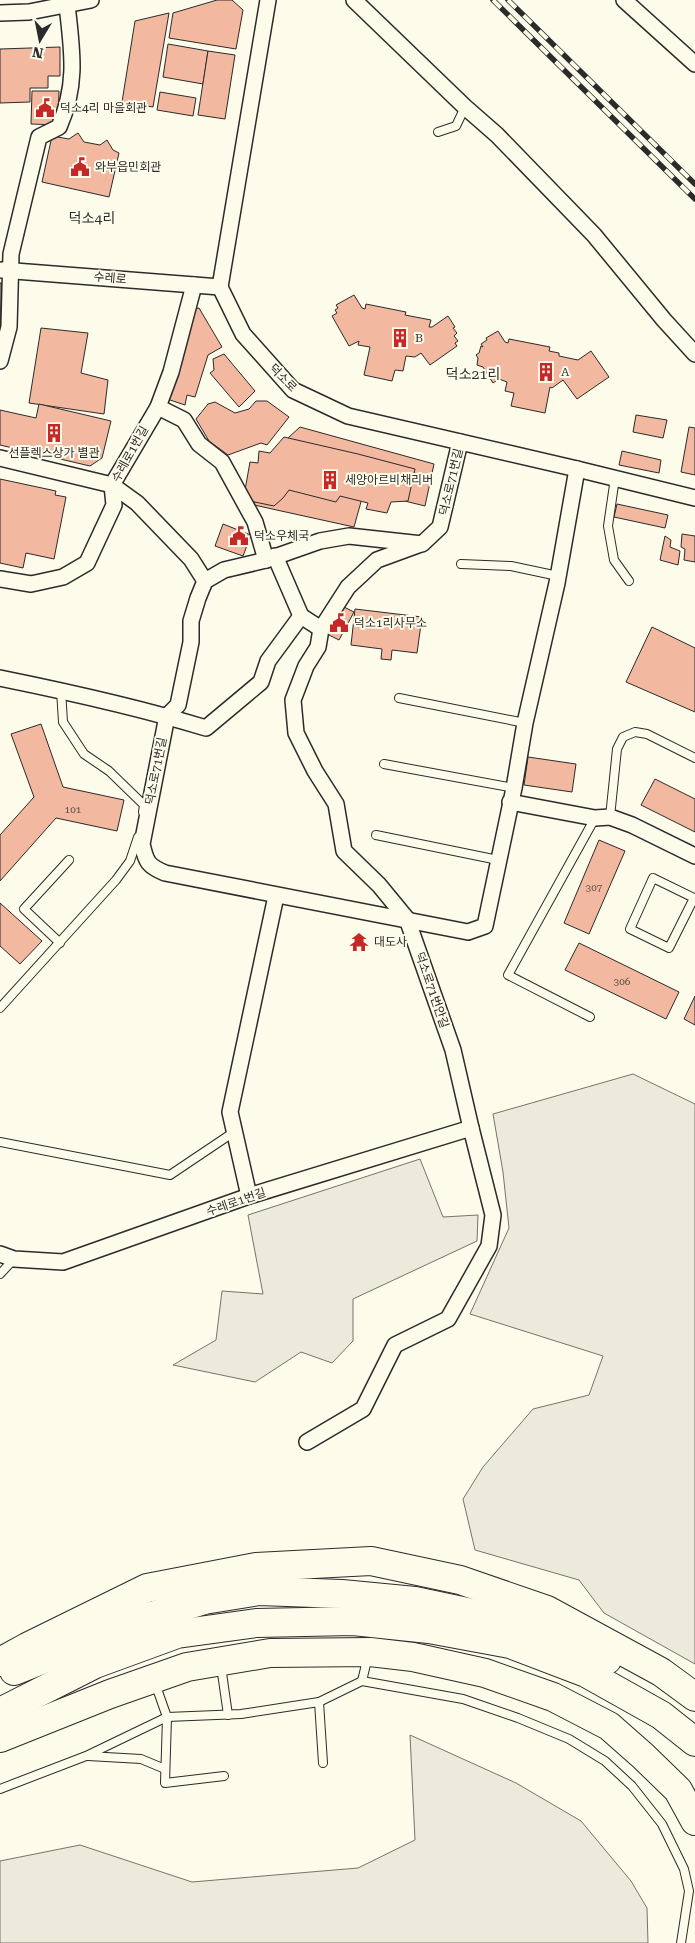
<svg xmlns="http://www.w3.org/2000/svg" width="695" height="1943" font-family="'Roboto Serif','Noto Sans KR',serif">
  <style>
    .green { fill: #ecebdb; stroke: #74746e }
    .building { fill: #f2b8a0; stroke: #2b2b2b }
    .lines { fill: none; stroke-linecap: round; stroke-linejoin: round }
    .lane-casing { stroke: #2b2b2b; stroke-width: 10 }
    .street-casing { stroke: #2b2b2b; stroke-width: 18 }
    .highway-casing { stroke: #2b2b2b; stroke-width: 30 }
    .lane { stroke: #fdfbea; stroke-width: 8 }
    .street { stroke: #fdfbea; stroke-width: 15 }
    .highway { stroke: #fdfbea; stroke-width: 28 }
    .rail-casing { stroke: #2b2b2b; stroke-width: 5.5 }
    .rail { stroke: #fdfbea; stroke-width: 4; stroke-dasharray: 11; stroke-linecap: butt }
    .labels { text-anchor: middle; stroke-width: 4; stroke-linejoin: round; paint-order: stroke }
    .number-label { font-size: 10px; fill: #5d4e48 }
    .poi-label { font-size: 12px; fill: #2b2b2b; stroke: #fdfbea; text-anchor: start }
    .street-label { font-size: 12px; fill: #2b2b2b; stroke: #fdfbea }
    .neighbourhood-label { font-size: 14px; fill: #2b2b2b; stroke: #fdfbea }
  </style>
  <rect width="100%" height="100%" fill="#fdfbea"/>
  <!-- green -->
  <g class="green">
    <path d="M 633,1074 L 695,1104 L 695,1664 L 604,1613 L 579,1580 L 475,1550 L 463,1499 L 483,1467 L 533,1409 L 589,1395 L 603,1356 L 470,1314 L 509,1228 L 503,1172 L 493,1114 Z"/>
    <path d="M 420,1159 L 443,1217 L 478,1215 L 477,1241 L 353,1299 L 353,1341 L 332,1363 L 301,1352 L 255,1382 L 173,1365 L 216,1340 L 222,1291 L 263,1294 L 248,1215 Z"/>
    <path d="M 410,1735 L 516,1783 L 581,1821 L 631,1881 L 647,1908 L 648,1943 L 0,1943 L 0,1861 L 80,1845 L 192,1882 L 358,1868 L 415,1840 Z"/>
  </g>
  <!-- building -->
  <g class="building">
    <path d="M 217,0 L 232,0 L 243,10 L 236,49 L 169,38 L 173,13 Z"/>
    <path d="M 169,13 L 153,107 L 122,102 L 135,21 Z"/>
    <path d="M 168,44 L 208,51 L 203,84 L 163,77 Z"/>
    <path d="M 60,47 L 60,76 L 48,76 L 48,88 L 30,88 L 30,102 L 0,103 L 0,49 Z"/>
    <path d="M 208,51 L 235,55 L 225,119 L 198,115 Z"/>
    <path d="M 32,91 L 59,91 L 58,125 L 31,124 Z"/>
    <path d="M 160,92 L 196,98 L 193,116 L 157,110 Z"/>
    <path d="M 78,133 L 84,142 L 100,145 L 107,140 L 113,150 L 119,153 L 109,197 L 42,182 L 52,136 L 69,139 Z"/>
    <path d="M 0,283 L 2,283 L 0,337 Z"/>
    <path d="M 354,295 L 362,308 L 365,309 L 366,304 L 406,312 L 405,315 L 431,320 L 429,327 L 432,327 L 448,316 L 455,327 L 453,328 L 457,333 L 454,336 L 458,341 L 455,343 L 457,346 L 430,365 L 421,353 L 415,357 L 406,356 L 403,371 L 395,370 L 392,381 L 364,375 L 370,347 L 358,345 L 359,341 L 349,346 L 332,316 L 337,313 L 335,310 L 338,308 L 336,305 Z"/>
    <path d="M 199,308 L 222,347 L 208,355 L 195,397 L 187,395 L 185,405 L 167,399 L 194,309 Z"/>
    <path d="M 41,328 L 88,333 L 81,373 L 108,380 L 104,414 L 29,403 Z"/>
    <path d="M 498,331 L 505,342 L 508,343 L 509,339 L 550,347 L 549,351 L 559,353 L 559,356 L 578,360 L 591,351 L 609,377 L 577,399 L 563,380 L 552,388 L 550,387 L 545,413 L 511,406 L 514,393 L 505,391 L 507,382 L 499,379 L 493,383 L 483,367 L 477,365 L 478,358 L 476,355 L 479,353 L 481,346 L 483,347 L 481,344 L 487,340 L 486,338 Z"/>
    <path d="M 224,354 L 255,391 L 239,407 L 210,373 L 214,370 L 213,359 Z"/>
    <path d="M 256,401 L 267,401 L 289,417 L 267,445 L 261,443 L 228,455 L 209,441 L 196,419 L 208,404 L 215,402 L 235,413 L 249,409 Z"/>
    <path d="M 39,404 L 111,421 L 102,458 L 90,466 L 0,445 L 0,410 L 36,418 Z"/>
    <path d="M 636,415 L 667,420 L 663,438 L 633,432 Z"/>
    <path d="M 300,427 L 434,464 L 425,506 L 364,491 L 354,527 L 254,505 L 266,458 Z"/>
    <path d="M 689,427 L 695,428 L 695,475 L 681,472 Z"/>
    <path d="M 284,437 L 358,454 L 415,469 L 408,501 L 391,502 L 387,513 L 366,509 L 368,503 L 340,496 L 336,502 L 289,490 L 283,498 L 274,506 L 250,501 L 245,490 L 250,462 L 258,463 L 259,451 L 270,453 Z"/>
    <path d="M 622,451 L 661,460 L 659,473 L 619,465 Z"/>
    <path d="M 0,479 L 56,491 L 55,495 L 66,497 L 54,559 L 26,553 L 23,568 L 0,563 Z"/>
    <path d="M 617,504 L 668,515 L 665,528 L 614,517 Z"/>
    <path d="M 223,524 L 251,535 L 243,556 L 215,546 Z"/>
    <path d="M 682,534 L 695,536 L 695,562 L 684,560 L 685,549 L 681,547 Z"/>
    <path d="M 665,536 L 671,540 L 670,547 L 680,551 L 678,565 L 660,560 Z"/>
    <path d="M 340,605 L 354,612 L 339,640 L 325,633 Z"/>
    <path d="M 355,609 L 422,617 L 417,653 L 392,650 L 391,660 L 381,659 L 382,649 L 351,645 Z"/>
    <path d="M 652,627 L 695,648 L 695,712 L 626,682 Z"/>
    <path d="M 41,724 L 63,787 L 124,800 L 117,831 L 56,818 L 0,881 L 0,835 L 34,797 L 11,734 Z"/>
    <path d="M 528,757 L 576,764 L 572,792 L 524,785 Z"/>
    <path d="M 655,779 L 695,799 L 695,832 L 641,805 Z"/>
    <path d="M 599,840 L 625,851 L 589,934 L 564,923 Z"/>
    <path d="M 0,903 L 42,941 L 20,964 L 0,946 Z"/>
    <path d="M 579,943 L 679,992 L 666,1019 L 565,970 Z"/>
    <path d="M 695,996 L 695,1025 L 684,1019 Z"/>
  </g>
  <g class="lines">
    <!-- lane casing -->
    <g class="lane-casing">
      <g id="lane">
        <path d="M 438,132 L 456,126 L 465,107"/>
        <path d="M 615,478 L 608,526 L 614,560 L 629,581"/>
        <path d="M 461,564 L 511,566 L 558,576"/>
        <path d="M 61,690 L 63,722 L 84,754 L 109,771 L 144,805 L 143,812"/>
        <path d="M 399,698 L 525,723"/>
        <path d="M 384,764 L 514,788"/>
        <path d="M 610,817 L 617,749 L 623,737 L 635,732 L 647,734 L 695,758"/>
        <path d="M 376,835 L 498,860"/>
        <path d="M 694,898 L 669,948 L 630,929 L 653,878 L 694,898 L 695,899"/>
        <path d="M 60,943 L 24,909 L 69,860"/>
        <path d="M 0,1008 L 116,880 L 130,861 L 138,837"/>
        <path d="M 590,1017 L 508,975 L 595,818"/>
        <path d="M 0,1142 L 170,1175 L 234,1132"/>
        <path d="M 0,1274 L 14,1259"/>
        <path d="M 221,1666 L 228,1715"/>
        <path d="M 362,1681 L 463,1699 L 518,1718 L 569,1739 L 605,1761 L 632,1786 L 662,1824 L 684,1869 L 689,1891 L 681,1943"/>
        <path d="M 155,1683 L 167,1717 L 165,1783 L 224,1776"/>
        <path d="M 319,1702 L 362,1681 L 368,1656"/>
        <path d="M 88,1756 L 141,1759 L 165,1769"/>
        <path d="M 0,1789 L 86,1756 L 167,1717 L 241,1714 L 319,1702 L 323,1763"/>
      </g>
    </g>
    <!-- street casing -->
    <g class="street-casing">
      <g id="street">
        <path d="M 268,0 L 220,287 L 243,334 L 293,390 L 348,416 L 577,469 L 695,498"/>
        <path d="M 354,0 L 465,107 L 497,135 L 594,235 L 664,320 L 695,354"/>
        <path d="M 624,0 L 695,64"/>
        <path d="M 0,13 L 29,12 L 91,0"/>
        <path d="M 2,270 L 220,287"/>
        <path d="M 0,361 L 9,327 L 11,254 L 39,137 L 59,127 C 78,84 72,50 67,5"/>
        <path d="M 158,407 L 184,420 L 199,444 L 222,462 L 255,522 L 266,560"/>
        <path d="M 460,442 L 440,527 L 422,544 L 349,536 L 320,541 L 266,560 L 224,570 L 205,581 L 198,598 L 191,621 L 191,642 L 178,705 L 167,716 L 142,844 C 146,862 148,866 165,873 L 468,932 L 485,926 L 514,788 L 525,723 L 557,583 L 577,469"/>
        <path d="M 0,458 L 112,485 L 137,503 L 191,559 L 205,581"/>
        <path d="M 275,556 L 301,616 L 321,629"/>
        <path d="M 0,579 L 31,584 L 63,577 L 87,563 L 114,505 L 112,485 L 158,407 L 171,372 L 194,285"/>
        <path d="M 0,678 C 69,692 138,707 206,728 L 261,682 L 268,661 L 301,616"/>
        <path d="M 510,802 L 595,818 L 610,817 L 632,825 L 695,856"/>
        <path d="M 249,1196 L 230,1112 L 276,896"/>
        <path d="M 0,1254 L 14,1259 L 63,1262 L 249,1196 L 471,1128"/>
        <path d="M 307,1442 L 363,1409 L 395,1345 L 448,1319 L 489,1246 L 493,1215 L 471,1128 L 453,1050 L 407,919 L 379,885 L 344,851 L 336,804 L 315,771 L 296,733 L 293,700 L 306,666 L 318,647 L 321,629 L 348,587 L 377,560 L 418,545"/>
      </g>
    </g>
    <!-- highway casing -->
    <g class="highway-casing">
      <g id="highway">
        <path d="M 0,1662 L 27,1647 L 147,1588 L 256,1567 L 371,1561 L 460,1580 L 547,1610 L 661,1672 L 695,1697"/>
        <path d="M 14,1671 L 149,1617 L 204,1600 L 259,1591 L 342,1594 L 415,1601 L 510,1621 L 607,1660"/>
        <path d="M 0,1712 L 95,1664 L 177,1634 L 256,1623 L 353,1621 L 429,1629 L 510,1644 L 586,1673 L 661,1715 L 695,1742"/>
        <path d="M 0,1738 L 110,1694 L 187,1667 L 270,1653 L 370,1652 L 413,1657 L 485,1673 L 553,1697 L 609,1726 L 643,1756 L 678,1790 L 695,1821"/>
      </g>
    </g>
    <!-- lane -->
    <use href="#lane" class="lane"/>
    <!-- street -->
    <use href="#street" class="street"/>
    <!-- highway -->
    <use href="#highway" class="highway"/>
    <!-- rail casing -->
    <g class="rail-casing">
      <g id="rail">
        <path d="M 493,0 L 695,199"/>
        <path d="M 508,0 L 695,184"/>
      </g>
    </g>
    <!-- rail -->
    <use href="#rail" class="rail"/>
  </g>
  <!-- icons -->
  <defs>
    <g id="civic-bare" transform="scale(1.5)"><path d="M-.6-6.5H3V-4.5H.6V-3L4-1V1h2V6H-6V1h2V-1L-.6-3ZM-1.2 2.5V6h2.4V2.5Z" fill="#c62828" stroke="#fdfbea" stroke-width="2.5" paint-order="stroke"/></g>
    <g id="building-bare" transform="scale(1.5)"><path d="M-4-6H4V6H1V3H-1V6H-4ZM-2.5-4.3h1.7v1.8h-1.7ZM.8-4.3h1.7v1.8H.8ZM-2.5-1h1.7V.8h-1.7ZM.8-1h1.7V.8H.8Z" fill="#c62828" stroke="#fdfbea" stroke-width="2.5" paint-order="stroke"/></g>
    <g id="temple-bare" transform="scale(1.5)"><path d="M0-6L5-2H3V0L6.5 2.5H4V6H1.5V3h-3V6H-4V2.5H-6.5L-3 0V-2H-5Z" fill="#c62828" stroke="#fdfbea" stroke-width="2.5" paint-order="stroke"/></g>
  </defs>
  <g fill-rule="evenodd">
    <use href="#civic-bare" x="45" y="108"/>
    <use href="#civic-bare" x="80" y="167"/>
    <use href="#building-bare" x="400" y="338"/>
    <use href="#building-bare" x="546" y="372"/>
    <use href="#building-bare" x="54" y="433"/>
    <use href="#building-bare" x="330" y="480"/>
    <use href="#civic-bare" x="239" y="536"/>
    <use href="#civic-bare" x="339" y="623"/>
    <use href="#temple-bare" x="359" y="942"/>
  </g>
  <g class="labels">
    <!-- number labels -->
    <g class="number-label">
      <text x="73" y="813">101</text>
      <text x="594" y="891">307</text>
      <text x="622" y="985">306</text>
    </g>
    <!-- poi labels -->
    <g class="poi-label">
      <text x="60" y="112">덕소4리 마을회관</text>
      <text x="95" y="171">와부읍민회관</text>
      <text x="415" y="342">B</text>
      <text x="561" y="376">A</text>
      <text x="54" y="457" text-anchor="middle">선플렉스상가 별관</text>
      <text x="345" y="484">세양아르비채리버</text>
      <text x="254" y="540">덕소우체국</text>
      <text x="354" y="627">덕소1리사무소</text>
      <text x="374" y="946">대도사</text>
    </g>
    <!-- street labels -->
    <g class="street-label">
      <text transform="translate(110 278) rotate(5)" y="4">수레로</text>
      <text transform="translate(283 378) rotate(45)" y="4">덕소로</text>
      <text transform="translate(130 454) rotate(-61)" y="4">수레로1번길</text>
      <text transform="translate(451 482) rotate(-77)" y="4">덕소로71번길</text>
      <text transform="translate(156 771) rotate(-79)" y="4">덕소로71번길</text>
      <text transform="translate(432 990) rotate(71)" y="4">덕소로71번안길</text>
      <text transform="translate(236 1202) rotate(-19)" y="4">수레로1번길</text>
    </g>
    <!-- neighbourhood labels -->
    <g class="neighbourhood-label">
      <text x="92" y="223">덕소4리</text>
      <text x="473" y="379">덕소21리</text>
    </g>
  </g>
  <!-- north arrow -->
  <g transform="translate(40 40) rotate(190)" stroke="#fdfbea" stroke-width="4" paint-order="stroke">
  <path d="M0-4L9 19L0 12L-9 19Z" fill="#2b2b2b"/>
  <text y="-8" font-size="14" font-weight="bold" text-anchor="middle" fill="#2b2b2b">N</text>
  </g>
</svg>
